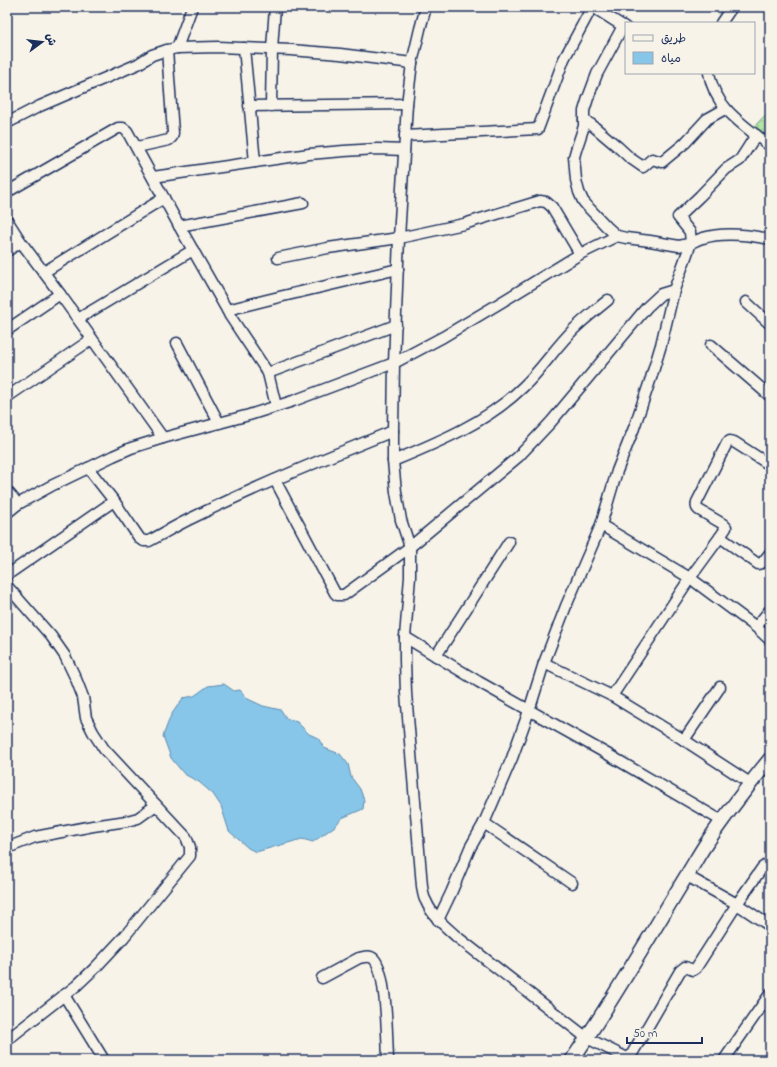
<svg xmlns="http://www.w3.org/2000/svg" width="777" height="1067" font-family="'Indie Flower','Playpen Sans Arabic',sans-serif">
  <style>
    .grass { fill: url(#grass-dots); stroke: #688a82 }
    .water { fill: #87c6e8; stroke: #5c8ab1 }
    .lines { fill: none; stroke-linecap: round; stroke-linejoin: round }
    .service-casing { stroke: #1b2f5e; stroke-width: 8 }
    .minor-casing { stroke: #1b2f5e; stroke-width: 13 }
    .tertiary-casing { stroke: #1b2f5e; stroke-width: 16 }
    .service { stroke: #f7f3e8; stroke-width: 5 }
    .minor { stroke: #f7f3e8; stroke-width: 10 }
    .tertiary { stroke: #f7f3e8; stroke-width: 13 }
  </style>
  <defs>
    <pattern id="grass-dots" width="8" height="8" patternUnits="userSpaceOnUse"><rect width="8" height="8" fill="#b4e5a5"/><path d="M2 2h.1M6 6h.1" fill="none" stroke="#9ac590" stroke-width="1.8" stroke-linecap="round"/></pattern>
  </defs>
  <rect width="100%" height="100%" fill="#f7f3e8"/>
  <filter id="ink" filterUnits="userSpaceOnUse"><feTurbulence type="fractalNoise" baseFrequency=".025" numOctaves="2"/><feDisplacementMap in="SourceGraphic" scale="8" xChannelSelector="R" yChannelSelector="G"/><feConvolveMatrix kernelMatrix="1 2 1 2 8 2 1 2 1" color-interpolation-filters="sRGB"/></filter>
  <g filter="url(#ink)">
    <!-- grass -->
    <path class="grass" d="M 766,114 L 770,117 L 770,138 L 755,126 Z"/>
    <!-- water -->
    <path class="water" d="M 224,684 L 234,691 L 240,690 L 248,699 L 263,706 L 281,710 L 286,718 L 297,722 L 309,734 L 318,738 L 324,748 L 340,754 L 348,764 L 351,777 L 360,789 L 364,800 L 363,809 L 342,818 L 335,826 L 313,842 L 302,839 L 256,852 L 248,848 L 229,831 L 221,806 L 213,794 L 199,782 L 184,774 L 171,758 L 163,736 L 171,715 L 183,698 L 194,696 L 208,686 Z"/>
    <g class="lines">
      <!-- service casing -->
      <g class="service-casing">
        <path id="service" d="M 7,240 L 20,241"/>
      </g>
      <!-- minor casing -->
      <g class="minor-casing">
        <g id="minor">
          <path d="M 426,7 L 420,29 L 412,63 L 407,104 L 399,238 L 394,363 L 393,431 L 393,461 L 396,492 L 401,520 L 410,547 L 410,577 L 405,637 L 405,660 L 406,693 L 422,886 C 423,891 423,897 426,901 C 432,916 445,926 457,937 L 587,1038 L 631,1060"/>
          <path d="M 593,7 L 626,28"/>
          <path d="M 721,23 L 732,7"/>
          <path d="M 623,26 L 597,74 L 588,98 L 584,111 L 584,126 L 576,150 L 574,157 L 576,180 L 579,192 L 583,201 L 588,207 L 607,227 L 617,236 L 626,238 L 650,241 L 679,246 L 691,243 L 690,232 L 678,217 L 700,196 L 726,169 L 740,160 L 756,135"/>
          <path d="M 177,48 L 192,7"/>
          <path d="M 244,48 L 255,162"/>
          <path d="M 709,73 C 715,109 744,125 770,146"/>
          <path d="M 249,106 L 407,104"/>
          <path d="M 271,106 L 272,49 L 275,7"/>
          <path d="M 584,120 L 592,125 L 618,147 L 630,158 L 643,167 L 652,159 L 662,162 L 685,143 L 707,119 L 725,109"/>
          <path d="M 7,123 L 40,106 L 138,64 L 152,55 L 167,50 L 177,48 L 218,47 L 291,50 L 340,54 L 412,63"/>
          <path d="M 405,136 L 538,129 L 564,59 L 592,7"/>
          <path d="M 137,147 L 169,140 L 172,137 L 173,133 L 167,50"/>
          <path d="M 153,177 L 309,154 L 344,151 L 377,149 L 404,150"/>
          <path d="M 7,192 L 118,128 L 123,128 L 127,131 L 182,231 L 227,310 L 230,316 L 268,373 L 276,406"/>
          <path d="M 7,220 L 21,242 L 60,294 L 163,438"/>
          <path d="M 179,226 L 303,203"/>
          <path d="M 7,251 L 21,242"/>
          <path d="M 278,258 L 328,248 L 399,238 L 464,224 L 540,201 L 546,202 L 552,207 L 580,254"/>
          <path d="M 44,272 L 164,198"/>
          <path d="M 746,302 L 770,324"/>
          <path d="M 227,310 L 279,297 L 398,269"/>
          <path d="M 78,319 L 193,250"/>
          <path d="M 7,330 L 60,294"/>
          <path d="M 177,343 L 219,423"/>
          <path d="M 711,345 L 770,396"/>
          <path d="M 268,373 L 396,325"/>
          <path d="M 7,397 L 92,339"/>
          <path d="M 393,461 C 439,442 487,422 523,387 C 541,370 555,348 573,330 C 584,319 596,310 608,300"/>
          <path d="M 88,468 L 114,501 L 140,539 L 144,541 L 149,541 C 164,533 179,524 194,517 C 259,485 326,458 393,431"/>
          <path d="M 275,480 L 335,593 L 337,595 L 344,595 L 410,547 L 518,457 L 551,422 L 647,307 L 661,294 L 674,290"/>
          <path d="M 7,491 L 18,504"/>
          <path d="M 7,513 L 18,504 L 51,486 L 113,456 L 131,448 L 163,438 L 249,415 L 293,401 L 394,363 L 443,337 L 495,306 L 580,254 L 617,236"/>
          <path d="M 601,525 L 690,578 L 756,627 L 770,640"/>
          <path d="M 720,537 L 758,564 L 762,563 L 770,553"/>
          <path d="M 7,575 L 114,501"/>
          <path d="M 7,586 L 51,636 L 65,656 L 76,679 L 83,697 L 86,718 L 93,732 L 104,749 L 186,837 L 190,847 L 190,856 L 124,937 L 96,967 L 76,986 L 7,1040"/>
          <path d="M 756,627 L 770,610"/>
          <path d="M 405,637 L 479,682 L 609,755 L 722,821"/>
          <path d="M 436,656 L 509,542"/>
          <path d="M 544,663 L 612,696 L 684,740 L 750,783"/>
          <path d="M 612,696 L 690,578 L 720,537 L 726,528 L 726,527 L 723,524 L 699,510 C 696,508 696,506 697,502 L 727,443 L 730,441 L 734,442 L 770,465"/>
          <path d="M 684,740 L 720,687"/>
          <path d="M 484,823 L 572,883"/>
          <path d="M 7,848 L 35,837 L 93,826 L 127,821 L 138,818 L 156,805"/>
          <path d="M 687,876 L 737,904 L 770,926"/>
          <path d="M 438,920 L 451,893 L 470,848 L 484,823 L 512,758 L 529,711 L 544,663 L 566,606 L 601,525 L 617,471 L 634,428 L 651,378 L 661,345 L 674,290 L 691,243 C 695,241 699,239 703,238 C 722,232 750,235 770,239"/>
          <path d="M 322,978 L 359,958 C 364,957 370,955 374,959 C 387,972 387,1040 388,1060"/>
          <path d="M 64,995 L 104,1060"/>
          <path d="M 629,1059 L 680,971 L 685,967 L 693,970 L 696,968 L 737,904 L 762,868 L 766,865 L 770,864"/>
          <path d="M 724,1060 L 770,994"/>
        </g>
      </g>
      <!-- tertiary casing -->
      <g class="tertiary-casing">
        <path id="tertiary" d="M 572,1060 C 613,1000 649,937 687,875 C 694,864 700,852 708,841 C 727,813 748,786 770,759"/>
      </g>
      <!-- service -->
      <use href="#service" class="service"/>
      <!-- minor -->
      <use href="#minor" class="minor"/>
      <!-- tertiary -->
      <use href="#tertiary" class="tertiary"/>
    </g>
  </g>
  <!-- margin -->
  <rect width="777" height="1067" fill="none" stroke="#f7f3e8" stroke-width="24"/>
  <rect x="12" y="12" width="753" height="1043" fill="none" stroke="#1b2f5e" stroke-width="1.5" filter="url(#ink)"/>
  <!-- legend -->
  <rect x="625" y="22" width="130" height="52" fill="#f7f3e8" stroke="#9fa5b1"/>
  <rect x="633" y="35" width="20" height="6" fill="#f7f3e8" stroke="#9fa5b1"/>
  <text x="661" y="42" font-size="12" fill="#1b2f5e">طريق</text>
  <rect x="633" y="52" width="20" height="12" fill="#87c6e8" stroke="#9fa5b1"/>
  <text x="661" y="62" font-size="12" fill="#1b2f5e">مياه</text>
  <!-- north arrow -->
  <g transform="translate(42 42) rotate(75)" stroke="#f7f3e8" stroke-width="3" paint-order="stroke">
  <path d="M0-3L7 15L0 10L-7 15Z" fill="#1b2f5e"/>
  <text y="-6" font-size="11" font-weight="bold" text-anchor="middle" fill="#1b2f5e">ش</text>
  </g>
  <!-- scale -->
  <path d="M627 1037v6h75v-6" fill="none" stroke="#1b2f5e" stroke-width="2"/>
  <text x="633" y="1037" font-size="12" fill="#1b2f5e" stroke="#f7f3e8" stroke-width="3" paint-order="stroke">50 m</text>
</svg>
